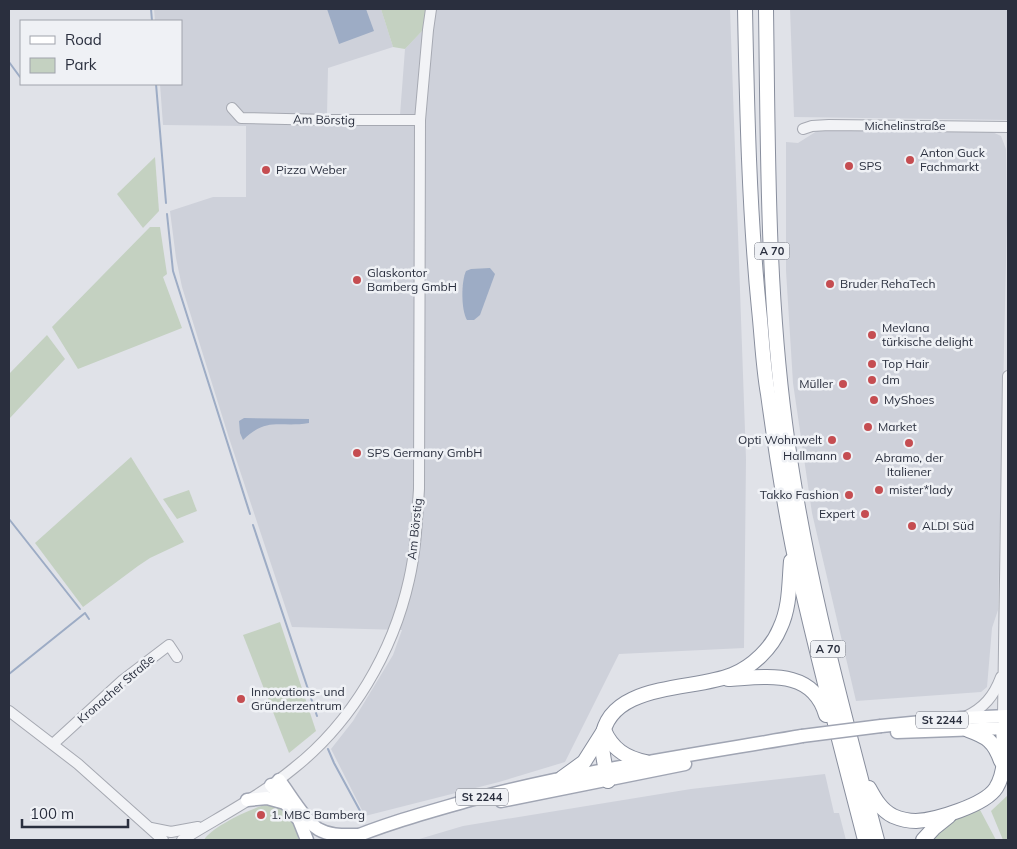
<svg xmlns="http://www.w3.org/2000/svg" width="1017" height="849" font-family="Mulish,sans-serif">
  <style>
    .built { fill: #ced1da }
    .green { fill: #c4d1c1 }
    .water { fill: #9dacc5 }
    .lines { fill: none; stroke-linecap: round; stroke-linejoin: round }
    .stream { stroke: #9dacc5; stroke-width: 2 }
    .minor-casing { stroke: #a6a9b2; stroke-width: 12 }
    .major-casing { stroke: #a0a5b3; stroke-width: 15 }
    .highway-casing { stroke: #888e9d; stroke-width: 16 }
    .minor { stroke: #f2f3f6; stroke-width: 10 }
    .major { stroke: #fff; stroke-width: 12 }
    .highway { stroke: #fff; stroke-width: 14 }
    .major-bridge-casing { stroke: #a0a5b3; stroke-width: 15; stroke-linecap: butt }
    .major-bridge { stroke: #fff; stroke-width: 12 }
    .poi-dot { fill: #c54d51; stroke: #eff1f5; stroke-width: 2 }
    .labels { text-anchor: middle; stroke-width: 5; stroke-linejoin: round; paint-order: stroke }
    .shield { fill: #eff1f5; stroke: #656975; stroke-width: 1 }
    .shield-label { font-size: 11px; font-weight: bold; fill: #2a2f3e }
    .street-label { font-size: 12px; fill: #2a2f3e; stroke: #eff1f5 }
    .poi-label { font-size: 12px; fill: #2a2f3e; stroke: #eff1f5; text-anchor: start }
  </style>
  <rect width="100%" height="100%" fill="#e0e2e8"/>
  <!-- built -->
  <g class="built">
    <path d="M 154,9 L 381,9 L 393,47 L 328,68 L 327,115 L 400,115 L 405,49 L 423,30 L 426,9 L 730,9 L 746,459 L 744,648 L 619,654 L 565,762 L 499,782 L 365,816 L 331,749 L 353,721 L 393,655 L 402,630 L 292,627 L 229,438 L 182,287 L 176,258 L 170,211 L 213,197 L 246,197 L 246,126 L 163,125 L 160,84 L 181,84 L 181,21 L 155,21 Z"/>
    <path d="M 790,9 L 1008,9 L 1008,120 L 794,117 Z"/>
    <path d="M 988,130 L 1001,136 L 1006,149 L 1007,219 L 998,610 L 992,628 L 987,687 L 981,692 L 856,701 L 812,513 L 793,383 L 786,271 L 786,142 L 798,143 L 817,131 Z"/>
    <path d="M 825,774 L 834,813 L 839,813 L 846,840 L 416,840 L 463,826 L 691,789 Z"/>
  </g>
  <!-- green -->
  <g class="green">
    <path d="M 381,9 L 426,9 L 423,30 L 405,49 L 393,47 Z"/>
    <path d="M 155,157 L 159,211 L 143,228 L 117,194 Z"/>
    <path d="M 150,227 L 160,227 L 167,274 L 163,277 L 182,328 L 78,369 L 52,327 Z"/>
    <path d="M 47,335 L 65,359 L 9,419 L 9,374 Z"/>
    <path d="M 131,457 L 184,542 L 150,558 L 138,566 L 83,607 L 35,543 Z"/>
    <path d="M 189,490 L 197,511 L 177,519 L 163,499 Z"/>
    <path d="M 280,622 L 316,731 L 289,753 L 243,635 Z"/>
    <path d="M 1008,795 L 1008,840 L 1003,840 L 991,811 Z"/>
    <path d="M 269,804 C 272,805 278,805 281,807 C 291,813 301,830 298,840 L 204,840 C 211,827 253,807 269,804 Z"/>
    <path d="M 979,808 L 996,840 L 930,840 L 958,817 Z"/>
  </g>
  <!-- water -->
  <g class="water">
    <path d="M 327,9 L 366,9 L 374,31 L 339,44 Z"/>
    <path d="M 490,268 L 495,274 L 480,315 L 474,320 L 467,320 C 461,310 461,282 466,271 L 471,269 Z"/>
    <path d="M 244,418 L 309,419 L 309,423 C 279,428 268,416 243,440 L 240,433 L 239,421 Z"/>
  </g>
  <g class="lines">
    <!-- stream -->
    <g class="stream">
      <path d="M 151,9 L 152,21"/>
      <path d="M 9,62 L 20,77"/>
      <path d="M 156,84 L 166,203"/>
      <path d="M 167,214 L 173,271 L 250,514"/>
      <path d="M 9,519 L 80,609"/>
      <path d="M 253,525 L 317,716"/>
      <path d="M 9,674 L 85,613 L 89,619"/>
      <path d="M 328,749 L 334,763 L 365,820"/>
    </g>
    <!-- minor casing -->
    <g class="minor-casing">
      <g id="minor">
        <path d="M 232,108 L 241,118 L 328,120 L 420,120"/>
        <path d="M 803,129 L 812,126 L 829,125 L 1008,127"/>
        <path d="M 9,711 L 78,764 L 163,840"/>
        <path d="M 1003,716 L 1008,376"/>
        <path d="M 965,717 C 984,708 994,696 1001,677"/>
        <path d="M 53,744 L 123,680 L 169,645 L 177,657"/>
        <path d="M 151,828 L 171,832 L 198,827"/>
        <path d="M 182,840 C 219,817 260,796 294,768 C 352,722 393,652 409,580 C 416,550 417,519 419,489 L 420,120 L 428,30 L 431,9"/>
      </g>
    </g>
    <!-- major casing -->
    <g class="major-casing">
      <g id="major">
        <path d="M 881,726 L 962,718 L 1008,716"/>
        <path d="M 897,732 L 1008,728"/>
        <path d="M 279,780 C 289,793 305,821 318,829 C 330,836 344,835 357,835"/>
        <path d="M 271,785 L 299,820 L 307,840"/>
        <path d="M 247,800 L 267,798 L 285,803"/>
        <path d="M 501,801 L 685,764"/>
        <path d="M 347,840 C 387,823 429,812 470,800 C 579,771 691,755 802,736"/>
      </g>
    </g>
    <!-- highway casing -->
    <g class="highway-casing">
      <g id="highway">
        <path d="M 745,9 C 747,109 749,209 759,309 C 762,337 763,366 768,394 C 775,445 783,497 793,548 C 814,646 840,743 865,840"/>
        <path d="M 766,9 C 768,147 767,286 785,423 C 803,565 841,703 877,840"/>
        <path d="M 728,679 C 766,677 813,668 826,715"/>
        <path d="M 604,730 C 612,749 626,758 646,762"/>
        <path d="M 968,730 C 987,737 994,741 1001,761"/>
        <path d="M 562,778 L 584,762 L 603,732"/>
        <path d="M 608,781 C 606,768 601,753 602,739 C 608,682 693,691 732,675 C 752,667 772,648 780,628 C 790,607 789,584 791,561"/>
        <path d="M 869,788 C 875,799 881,810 893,816 C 900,819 908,821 916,821 C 936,820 985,805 996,788 C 1007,770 1004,748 1003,728"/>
        <path d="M 923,840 L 934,828 L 949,816"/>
      </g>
    </g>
    <!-- minor -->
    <use href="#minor" class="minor"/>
    <!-- major -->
    <use href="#major" class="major"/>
    <!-- highway -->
    <use href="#highway" class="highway"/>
    <!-- major-bridge casing -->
    <g class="major-bridge-casing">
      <path id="major-bridge" d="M 802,736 L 881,726"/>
    </g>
    <!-- major-bridge -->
    <use href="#major-bridge" class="major-bridge"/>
  </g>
  <!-- markers -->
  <g class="poi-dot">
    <circle cx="910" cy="160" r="5"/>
    <circle cx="849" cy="166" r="5"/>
    <circle cx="266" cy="170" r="5"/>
    <circle cx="357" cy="280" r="5"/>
    <circle cx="830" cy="284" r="5"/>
    <circle cx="872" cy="335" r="5"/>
    <circle cx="872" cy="364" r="5"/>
    <circle cx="872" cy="380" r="5"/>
    <circle cx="843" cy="384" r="5"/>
    <circle cx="874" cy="400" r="5"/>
    <circle cx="868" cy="427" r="5"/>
    <circle cx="832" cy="440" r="5"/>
    <circle cx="909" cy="443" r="5"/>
    <circle cx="357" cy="453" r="5"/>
    <circle cx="847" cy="456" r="5"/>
    <circle cx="879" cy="490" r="5"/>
    <circle cx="849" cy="495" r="5"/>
    <circle cx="865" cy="514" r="5"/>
    <circle cx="912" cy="526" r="5"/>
    <circle cx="241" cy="699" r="5"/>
    <circle cx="261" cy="815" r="5"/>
  </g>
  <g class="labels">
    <!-- shield labels -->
    <g class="shield">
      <rect x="754.5" y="242.5" width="35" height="17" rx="4"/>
      <rect x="810.5" y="640.5" width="35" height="17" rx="4"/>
      <rect x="916" y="711.5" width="52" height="17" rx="4"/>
      <rect x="456" y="788.5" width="52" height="17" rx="4"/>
    </g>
    <g class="shield-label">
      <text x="772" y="255">A 70</text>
      <text x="828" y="653">A 70</text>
      <text x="942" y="724">St 2244</text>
      <text x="482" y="801">St 2244</text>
    </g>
    <!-- street labels -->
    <g class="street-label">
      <text transform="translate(324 120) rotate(1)" y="4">Am Börstig</text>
      <text x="905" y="130">Michelinstraße</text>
      <text transform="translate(415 529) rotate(-84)" y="4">Am Börstig</text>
      <text transform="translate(116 689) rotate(-41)" y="4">Kronacher Straße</text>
    </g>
    <!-- poi labels -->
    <g class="poi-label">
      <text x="920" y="157">Anton Guck<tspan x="920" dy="14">Fachmarkt</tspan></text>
      <text x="859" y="170">SPS</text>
      <text x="276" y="174">Pizza Weber</text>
      <text x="367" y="277">Glaskontor<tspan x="367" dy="14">Bamberg GmbH</tspan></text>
      <text x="840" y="288">Bruder RehaTech</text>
      <text x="882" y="332">Mevlana<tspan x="882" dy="14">türkische delight</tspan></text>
      <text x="882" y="368">Top Hair</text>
      <text x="882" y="384">dm</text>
      <text x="833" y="388" text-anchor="end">Müller</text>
      <text x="884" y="404">MyShoes</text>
      <text x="878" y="431">Market</text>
      <text x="822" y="444" text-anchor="end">Opti Wohnwelt</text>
      <text x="367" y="457">SPS Germany GmbH</text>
      <text x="837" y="460" text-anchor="end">Hallmann</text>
      <text x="909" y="462" text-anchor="middle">Abramo, der<tspan x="909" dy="14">Italiener</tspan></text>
      <text x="889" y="494">mister*lady</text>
      <text x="839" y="499" text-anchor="end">Takko Fashion</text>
      <text x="855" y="518" text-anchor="end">Expert</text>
      <text x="922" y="530">ALDI Süd</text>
      <text x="251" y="696">Innovations- und<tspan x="251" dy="14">Gründerzentrum</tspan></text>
      <text x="271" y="819">1. MBC Bamberg</text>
    </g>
  </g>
  <!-- border -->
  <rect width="1017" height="849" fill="none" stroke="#2a2f3e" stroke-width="20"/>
  <!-- legend -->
  <rect x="20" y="20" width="162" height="65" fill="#eff1f5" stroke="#a0a3ac"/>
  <rect x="30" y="36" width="25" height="8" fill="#ffffff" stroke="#a0a3ac"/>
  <text x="65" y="45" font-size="15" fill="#2a2f3e">Road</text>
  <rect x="30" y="58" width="25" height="15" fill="#c4d1c1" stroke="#a0a3ac"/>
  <text x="65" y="70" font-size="15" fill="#2a2f3e">Park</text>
  <!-- scale -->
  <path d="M22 819v8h106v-8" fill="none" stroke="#2a2f3e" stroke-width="2.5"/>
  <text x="30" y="819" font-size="15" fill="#2a2f3e" stroke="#eff1f5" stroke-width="4" paint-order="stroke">100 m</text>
</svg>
